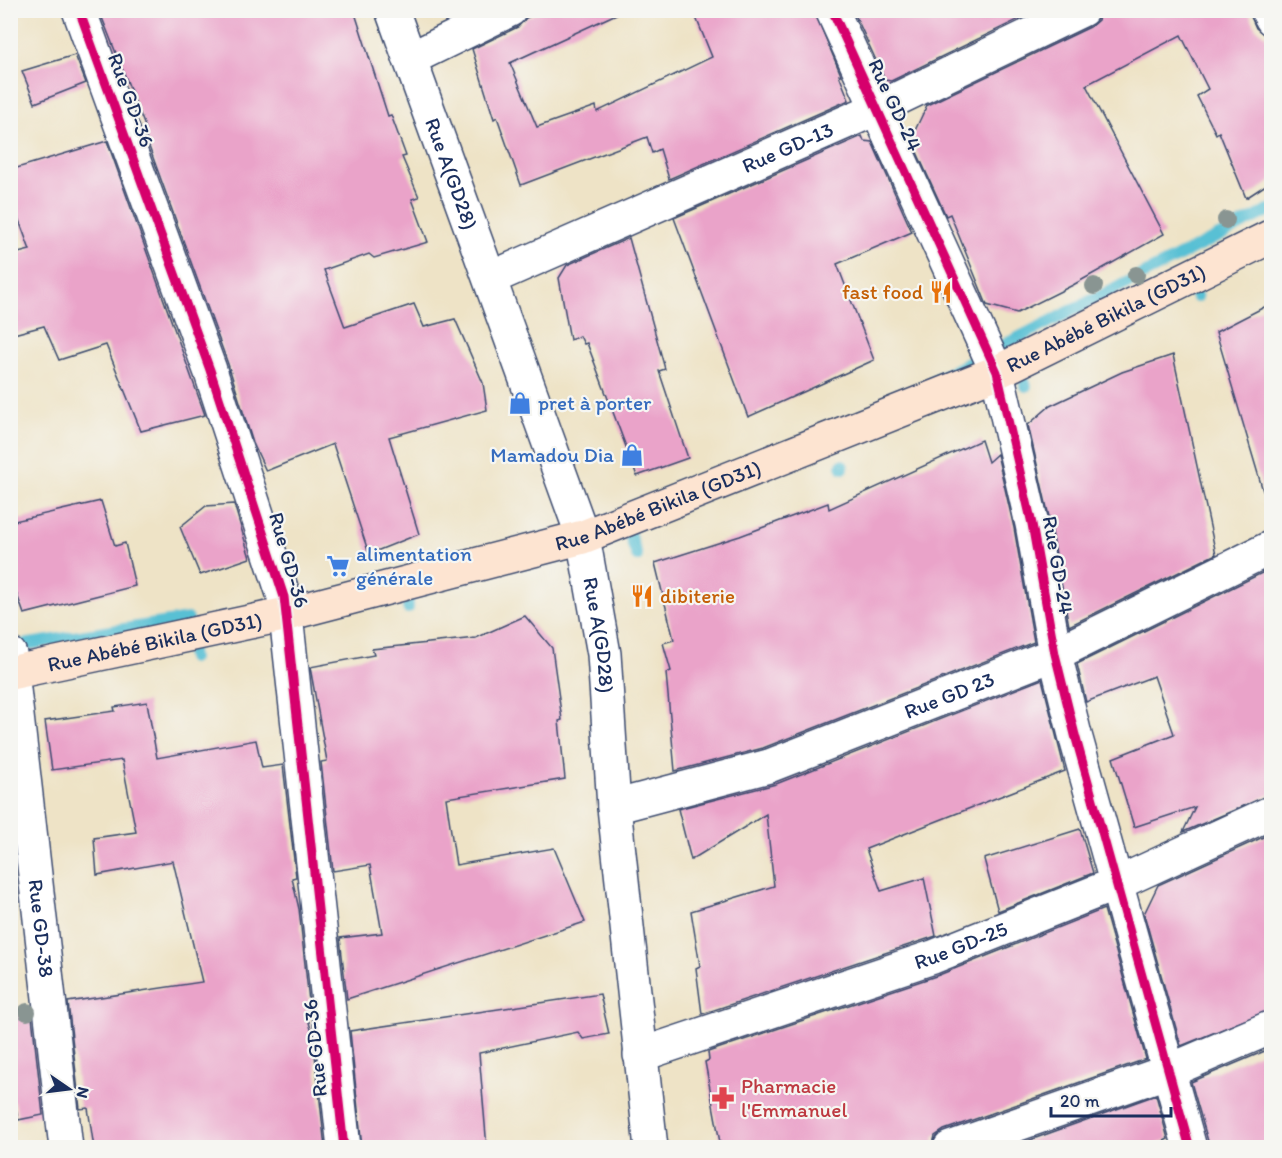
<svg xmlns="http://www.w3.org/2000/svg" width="1282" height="1158" font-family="Itim,sans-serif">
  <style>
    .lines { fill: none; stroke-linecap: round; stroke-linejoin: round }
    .stream { stroke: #58c0d4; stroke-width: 12 }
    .building { fill: #eaa3c9 }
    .street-casing { stroke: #3b4a6e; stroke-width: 36 }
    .secondary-casing { stroke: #3b4a6e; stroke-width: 36 }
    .street { stroke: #fff; stroke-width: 33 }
    .secondary { stroke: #fde4d1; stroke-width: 33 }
    .cycleway-casing { stroke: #f6f6f2; stroke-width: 13 }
    .cycleway { stroke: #d6006c; stroke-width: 9 }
    .tree { fill: #899592 }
    .labels { text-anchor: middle; stroke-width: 4.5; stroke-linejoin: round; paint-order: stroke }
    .street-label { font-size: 21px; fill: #1b2f5e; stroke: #f6f6f2 }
    .food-label { font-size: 21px; fill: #c56008; stroke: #f6f6f2; text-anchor: end }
    .shop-label { font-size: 21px; fill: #366cbe; stroke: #f6f6f2; text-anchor: start }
    .health-label { font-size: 21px; fill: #be3a42; stroke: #f6f6f2; text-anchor: start }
  </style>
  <rect width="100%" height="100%" fill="#f6f6f2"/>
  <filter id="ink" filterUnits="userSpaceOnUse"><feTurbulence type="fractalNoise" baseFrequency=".0167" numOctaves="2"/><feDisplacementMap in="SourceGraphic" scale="12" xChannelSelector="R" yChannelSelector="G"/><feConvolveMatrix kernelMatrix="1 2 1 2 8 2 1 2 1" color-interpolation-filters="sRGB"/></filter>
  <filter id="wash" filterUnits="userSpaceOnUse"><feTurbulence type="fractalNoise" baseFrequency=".008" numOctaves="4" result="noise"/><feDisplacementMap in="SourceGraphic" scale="24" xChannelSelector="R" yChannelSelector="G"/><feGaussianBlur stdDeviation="1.35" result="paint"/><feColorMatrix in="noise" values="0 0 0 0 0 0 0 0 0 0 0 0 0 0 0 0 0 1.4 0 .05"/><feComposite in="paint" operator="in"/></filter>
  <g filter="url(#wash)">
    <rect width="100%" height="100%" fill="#eee3c6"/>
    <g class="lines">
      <!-- stream -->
      <g class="stream">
        <path d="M 1195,294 L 1197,297"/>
        <path d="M 933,381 L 1272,209"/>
        <path d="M 1025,383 L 1026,386"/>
        <path d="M 842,465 L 843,468"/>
        <path d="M 625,521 L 637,556"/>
        <path d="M 408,602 L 408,608"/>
        <path d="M 189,637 L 192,658"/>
        <path d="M 10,647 L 188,619"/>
      </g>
    </g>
    <g id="blocks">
      <!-- building -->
      <g class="building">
        <path d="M 99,10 L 354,10 L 388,116 L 391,115 L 406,156 L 402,157 L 419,197 L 412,199 L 428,242 L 374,258 L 369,254 L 324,270 L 345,327 L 414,304 L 424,327 L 455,319 L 483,383 L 487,410 L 389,437 L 419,534 L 369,554 L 333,444 L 266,471 L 253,443 L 228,364 L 143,130 L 146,129 Z"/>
        <path d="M 543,10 L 625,10 L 510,63 L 537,127 L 596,106 L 597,112 L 712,57 L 693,10 L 814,10 L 841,75 L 839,75 L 849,100 L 669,179 L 660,149 L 652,153 L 647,137 L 521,185 L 497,117 L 494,119 L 472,49 L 518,27 L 526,18 Z"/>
        <path d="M 853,10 L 1038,10 L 891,81 L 885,80 Z"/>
        <path d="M 1101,10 L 1248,10 L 1256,28 L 1266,36 L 1272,47 L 1272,181 L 1246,198 L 1219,132 L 1216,134 L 1197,96 L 1208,89 L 1181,35 L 1086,85 L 1164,234 L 1073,285 L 1017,313 L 987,305 L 950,214 L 946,216 L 911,139 L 927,105 L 1090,27 L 1098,20 Z"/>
        <path d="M 75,55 L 86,83 L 35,103 L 22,71 Z"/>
        <path d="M 862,136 L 864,141 L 872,142 L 912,232 L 837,264 L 874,360 L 748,417 L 674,218 Z"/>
        <path d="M 107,141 L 205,415 L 141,431 L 106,345 L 59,360 L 44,326 L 10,335 L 10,255 L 30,250 L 10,196 L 10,170 Z"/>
        <path d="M 629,238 L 665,369 L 659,371 L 688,458 L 637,476 L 587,343 L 584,344 L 580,336 L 570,340 L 559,278 L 567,265 Z"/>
        <path d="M 1272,303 L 1272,490 L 1263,491 L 1216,332 Z"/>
        <path d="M 1173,355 L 1216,554 L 1069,626 L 1050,521 L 1028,425 L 1050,406 L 1122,372 Z"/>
        <path d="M 981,440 L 988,462 L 997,454 L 1014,528 L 1034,642 L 763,748 L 675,771 L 666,673 L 671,671 L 663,643 L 674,640 L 655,563 L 740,536 L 828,503 L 829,509 Z"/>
        <path d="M 101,501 L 115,546 L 125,543 L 135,586 L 24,614 L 10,575 L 10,522 Z"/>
        <path d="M 234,504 L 250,558 L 200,575 L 180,527 L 206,506 Z"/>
        <path d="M 1272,568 L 1272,794 L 1183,832 L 1195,807 L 1134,827 L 1113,758 L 1174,734 L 1154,676 L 1086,702 L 1077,664 Z"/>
        <path d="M 525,616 L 552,648 L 562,720 L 559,721 L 565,779 L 446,798 L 456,865 L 554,848 L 585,922 L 347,999 L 340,938 L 382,933 L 370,865 L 333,871 L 321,762 L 327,761 L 310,667 L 374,655 L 372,649 L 476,638 Z"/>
        <path d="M 1042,679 L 1065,771 L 866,849 L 881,891 L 924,878 L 936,936 L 702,1014 L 696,968 L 700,966 L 691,911 L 774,886 L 766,814 L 691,860 L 678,809 L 776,784 Z"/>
        <path d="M 147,702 L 157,758 L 256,740 L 262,768 L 283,765 L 296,877 L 292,878 L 299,909 L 310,1011 L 306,1012 L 313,1036 L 325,1148 L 94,1148 L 88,1108 L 80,1109 L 68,1002 L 202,982 L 173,861 L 97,875 L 94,838 L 136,832 L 122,760 L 52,770 L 45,721 L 115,711 L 114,707 Z"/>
        <path d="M 1080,829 L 1093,873 L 998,911 L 984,859 Z"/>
        <path d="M 1272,833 L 1272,1009 L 1181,1046 L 1144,914 L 1158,885 Z"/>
        <path d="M 1104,909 L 1146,1059 L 944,1130 L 935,1136 L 932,1148 L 721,1148 L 705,1062 L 709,1060 L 708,1052 L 939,975 Z"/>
        <path d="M 600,994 L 609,1034 L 583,1039 L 578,1032 L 479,1053 L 487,1148 L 362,1148 L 350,1031 Z"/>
        <path d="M 31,1008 L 43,1115 L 18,1120 L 15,1102 L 10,1103 L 10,1011 Z"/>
        <path d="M 1272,1048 L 1272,1148 L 1210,1148 L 1191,1082 Z"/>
        <path d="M 1156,1095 L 1168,1139 L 1150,1148 L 1008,1148 Z"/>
      </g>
    </g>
  </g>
  <g filter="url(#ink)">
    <use href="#blocks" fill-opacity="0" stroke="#3b4a6e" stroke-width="1.5"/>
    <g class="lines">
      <!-- street casing -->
      <g class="street-casing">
        <g id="street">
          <path d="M 79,10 L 210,370 L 284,597 L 344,1148"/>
          <path id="s1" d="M 392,10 L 583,537 L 604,654 L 614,807 L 651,1148"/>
          <path d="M 832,10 L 997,372 L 1032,524 L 1055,654 L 1075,735 L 1190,1148"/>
          <path d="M 1267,10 L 1272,19"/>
          <path d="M 410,59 L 510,10"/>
          <path id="s2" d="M 491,278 L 878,108 L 1082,10"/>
          <path id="s3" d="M 10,654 L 66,1148"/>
          <path id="s4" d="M 614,807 L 769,766 L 1055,654 L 1272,547"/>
          <path id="s5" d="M 640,1055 L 933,957 L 1118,883 L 1272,812"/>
          <path d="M 950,1148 L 1169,1071 L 1272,1027"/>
        </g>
      </g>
      <!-- secondary casing -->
      <g class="secondary-casing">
        <g id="secondary">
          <path id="s6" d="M 10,673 L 287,614 L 583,537 L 997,372 L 1272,236"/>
        </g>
      </g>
      <!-- street -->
      <use href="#street" class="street"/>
      <!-- secondary -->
      <use href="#secondary" class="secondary"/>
      <!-- cycleway casing -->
      <g class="cycleway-casing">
        <g id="cycleway">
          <path d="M 79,10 L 210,370 L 284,597 L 344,1148"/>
          <path d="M 832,10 L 997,372 L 1032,524 L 1055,654 L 1075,735 L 1190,1148"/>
        </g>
      </g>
      <!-- cycleway -->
      <use href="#cycleway" class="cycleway"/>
    </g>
    <!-- trees -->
    <g class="tree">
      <circle cx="1226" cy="220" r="9"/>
      <circle cx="1136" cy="275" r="9"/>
      <circle cx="1094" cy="286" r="9"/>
      <circle cx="27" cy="1012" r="9"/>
    </g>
  </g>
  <!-- icons -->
  <defs>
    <g id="restaurant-bare" transform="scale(1.8)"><path d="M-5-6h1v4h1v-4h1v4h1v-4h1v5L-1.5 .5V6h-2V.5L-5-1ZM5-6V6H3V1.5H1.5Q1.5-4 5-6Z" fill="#e8710a" stroke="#f6f6f2" stroke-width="2.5" paint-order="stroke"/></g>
    <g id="shop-bare" transform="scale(1.8)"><path d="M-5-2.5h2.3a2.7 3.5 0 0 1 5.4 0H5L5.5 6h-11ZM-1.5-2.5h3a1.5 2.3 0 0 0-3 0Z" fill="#3f7fe0" stroke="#f6f6f2" stroke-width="2.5" paint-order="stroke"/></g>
    <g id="supermarket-bare" transform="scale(1.8)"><path d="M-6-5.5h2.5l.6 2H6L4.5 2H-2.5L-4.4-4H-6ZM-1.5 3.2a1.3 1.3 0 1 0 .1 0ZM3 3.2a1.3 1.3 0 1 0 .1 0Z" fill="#3f7fe0" stroke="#f6f6f2" stroke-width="2.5" paint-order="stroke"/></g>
    <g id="pharmacy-bare" transform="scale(1.8)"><path d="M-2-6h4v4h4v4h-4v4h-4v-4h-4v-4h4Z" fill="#e0444e" stroke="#f6f6f2" stroke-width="2.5" paint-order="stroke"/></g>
  </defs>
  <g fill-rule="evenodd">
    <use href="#restaurant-bare" x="941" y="292"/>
    <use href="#shop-bare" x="520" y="403"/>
    <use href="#shop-bare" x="632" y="455"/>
    <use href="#supermarket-bare" x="338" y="566"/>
    <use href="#restaurant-bare" x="642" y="596"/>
    <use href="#pharmacy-bare" x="723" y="1098"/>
  </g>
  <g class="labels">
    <!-- street labels -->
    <g class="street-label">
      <text transform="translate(131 100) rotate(70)" y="7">Rue GD-36</text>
      <text transform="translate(895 105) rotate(65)" y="7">Rue GD-24</text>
      <text dy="7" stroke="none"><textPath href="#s2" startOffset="324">Rue GD-13</textPath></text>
      <text dy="7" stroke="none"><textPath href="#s1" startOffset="174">Rue A(GD28)</textPath></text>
      <text dy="7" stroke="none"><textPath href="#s6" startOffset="1156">Rue Abébé Bikila (GD31)</textPath></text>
      <text dy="7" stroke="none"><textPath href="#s6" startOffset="670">Rue Abébé Bikila (GD31)</textPath></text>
      <text transform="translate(289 560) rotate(74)" y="7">Rue GD-36</text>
      <text transform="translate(1058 565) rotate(80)" y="7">Rue GD-24</text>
      <text dy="7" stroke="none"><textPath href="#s1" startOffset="660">Rue A(GD28)</textPath></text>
      <text dy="7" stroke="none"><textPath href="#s6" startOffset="148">Rue Abébé Bikila (GD31)</textPath></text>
      <text dy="7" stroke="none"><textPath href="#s4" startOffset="354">Rue GD 23</textPath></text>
      <text dy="7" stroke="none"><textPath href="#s3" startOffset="276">Rue GD-38</textPath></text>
      <text dy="7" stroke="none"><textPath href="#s5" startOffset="339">Rue GD-25</textPath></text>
      <text transform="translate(315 1048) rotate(-96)" y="7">Rue GD-36</text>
    </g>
    <!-- food labels -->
    <g class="food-label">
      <text x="923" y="299">fast food</text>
      <text x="660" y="603" text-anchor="start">dibiterie</text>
    </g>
    <!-- shop labels -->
    <g class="shop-label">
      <text x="538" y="410">pret à porter</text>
      <text x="614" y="462" text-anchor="end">Mamadou Dia</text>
      <text x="356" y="561">alimentation<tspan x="356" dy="24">générale</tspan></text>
    </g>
    <!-- health labels -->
    <g class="health-label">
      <text x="741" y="1093">Pharmacie<tspan x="741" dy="24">l'Emmanuel</tspan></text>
    </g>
  </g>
  <!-- margin -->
  <rect width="1282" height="1158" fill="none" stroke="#f6f6f2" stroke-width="36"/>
  <!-- north arrow -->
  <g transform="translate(69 1089) rotate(104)" stroke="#f6f6f2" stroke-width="4.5" paint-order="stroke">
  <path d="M0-4.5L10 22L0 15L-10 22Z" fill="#1b2f5e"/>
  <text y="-9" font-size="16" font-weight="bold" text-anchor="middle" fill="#1b2f5e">N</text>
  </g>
  <!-- scale -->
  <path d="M1051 1107v9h120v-9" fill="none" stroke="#1b2f5e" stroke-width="3"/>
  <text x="1060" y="1107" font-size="18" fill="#1b2f5e" stroke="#f6f6f2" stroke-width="4.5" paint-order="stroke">20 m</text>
</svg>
